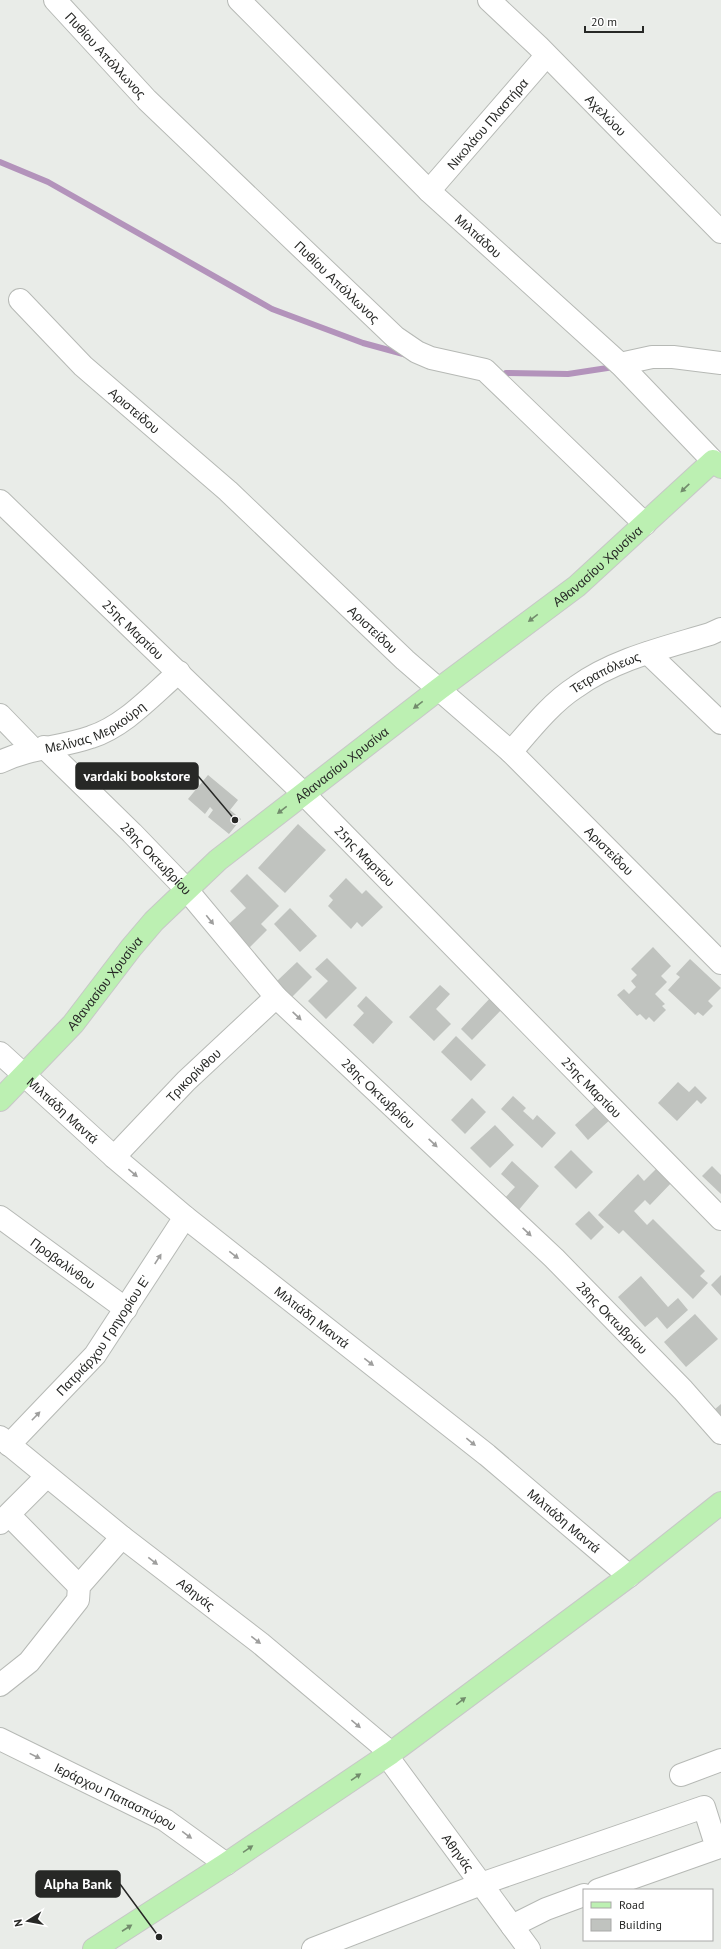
<svg xmlns="http://www.w3.org/2000/svg" width="721" height="1949" font-family="'PT Sans',sans-serif">
  <style>
    .lines { fill: none; stroke-linecap: round; stroke-linejoin: round }
    .stream { stroke: #b393bb; stroke-width: 6 }
    .building { fill: #c0c3bf }
    .minor-casing { stroke: #b6b9b5; stroke-width: 24 }
    .major-casing { stroke: #c7c7c7; stroke-width: 24 }
    .minor { stroke: #fff; stroke-width: 22 }
    .major { stroke: #bcf0b2; stroke-width: 22 }
    .oneway { fill: #728c6c }
    .oneway2 { fill: #9e9e9d }
    .labels { text-anchor: middle; stroke-width: 3; stroke-linejoin: round; paint-order: stroke }
    .street-label { font-size: 13px; fill: #272826; stroke: #fff }
    .leader { fill: none; stroke: #272826; stroke-width: 1.5 }
    .callout-dot { fill: #272826; stroke: #fff; stroke-width: 1.5 }
    .callout { fill: #272826; stroke: #272826; stroke-width: 1.5 }
    .callout-label { font-size: 14px; text-anchor: middle; font-weight: bold; fill: #fff }
  </style>
  <rect width="100%" height="100%" fill="#e9ece8"/>
  <g class="lines">
    <!-- stream -->
    <g class="stream">
      <path d="M 0,162 L 48,182 L 272,309 L 363,343 L 407,355"/>
      <path d="M 506,373 L 568,374 L 614,367"/>
    </g>
  </g>
  <!-- building -->
  <g class="building">
    <path d="M 208,775 L 238,800 L 230,810 L 241,819 L 229,834 L 208,817 L 213,810 L 210,807 L 205,814 L 188,799 Z"/>
    <path d="M 298,824 L 326,850 L 285,893 L 258,868 Z"/>
    <path d="M 247,874 L 279,906 L 261,924 L 267,930 L 246,951 L 224,928 L 246,908 L 230,891 Z"/>
    <path d="M 346,878 L 362,894 L 366,890 L 383,907 L 362,927 L 357,922 L 351,929 L 328,906 L 333,900 L 329,896 Z"/>
    <path d="M 290,908 L 317,936 L 300,952 L 274,924 Z"/>
    <path d="M 653,947 L 671,966 L 661,976 L 667,982 L 655,994 L 665,1004 L 662,1006 L 666,1010 L 654,1022 L 649,1017 L 646,1020 L 640,1014 L 637,1016 L 617,995 L 624,989 L 629,994 L 636,987 L 631,981 L 637,975 L 631,969 Z"/>
    <path d="M 327,958 L 357,988 L 326,1019 L 308,1001 L 328,981 L 315,969 Z"/>
    <path d="M 690,959 L 721,988 L 708,1001 L 713,1006 L 703,1016 L 698,1012 L 695,1015 L 668,990 L 680,977 L 676,974 Z"/>
    <path d="M 297,962 L 312,977 L 292,997 L 277,981 Z"/>
    <path d="M 440,985 L 450,994 L 436,1009 L 451,1024 L 434,1041 L 409,1017 Z"/>
    <path d="M 493,995 L 505,1006 L 472,1040 L 461,1029 Z"/>
    <path d="M 366,996 L 393,1022 L 373,1044 L 353,1025 L 364,1013 L 357,1006 Z"/>
    <path d="M 456,1036 L 486,1065 L 471,1081 L 441,1052 Z"/>
    <path d="M 678,1082 L 689,1092 L 695,1086 L 707,1098 L 701,1104 L 697,1100 L 677,1121 L 658,1103 Z"/>
    <path d="M 513,1096 L 526,1108 L 523,1111 L 533,1120 L 537,1115 L 556,1133 L 542,1148 L 501,1109 Z"/>
    <path d="M 472,1098 L 486,1112 L 465,1134 L 451,1120 Z"/>
    <path d="M 600,1102 L 613,1117 L 588,1140 L 575,1125 Z"/>
    <path d="M 495,1125 L 514,1145 L 490,1168 L 470,1148 Z"/>
    <path d="M 571,1150 L 593,1172 L 576,1189 L 554,1167 Z"/>
    <path d="M 512,1161 L 539,1186 L 517,1212 L 503,1200 L 515,1187 L 501,1174 Z"/>
    <path d="M 660,1165 L 675,1179 L 650,1205 L 645,1200 L 634,1211 L 647,1225 L 653,1219 L 705,1271 L 700,1276 L 708,1283 L 693,1299 L 623,1230 L 619,1234 L 598,1215 L 638,1174 L 644,1181 Z"/>
    <path d="M 712,1166 L 721,1175 L 721,1194 L 702,1176 Z"/>
    <path d="M 589,1211 L 604,1227 L 591,1240 L 575,1224 Z"/>
    <path d="M 721,1275 L 721,1296 L 711,1285 Z"/>
    <path d="M 641,1276 L 668,1307 L 678,1298 L 688,1310 L 667,1329 L 657,1317 L 645,1327 L 618,1297 Z"/>
    <path d="M 695,1314 L 718,1339 L 686,1367 L 664,1342 Z"/>
    <path d="M 721,1404 L 721,1418 L 714,1410 Z"/>
  </g>
  <g class="lines">
    <!-- minor casing -->
    <g class="minor-casing">
      <g id="minor">
        <path id="s1" d="M 55,0 L 147,100 L 395,337 L 417,352 L 431,358 L 485,370 L 645,524"/>
        <path id="s2" d="M 239,0 L 429,191 L 620,364 L 713,461"/>
        <path id="s3" d="M 489,0 L 538,46 L 721,232"/>
        <path id="s4" d="M 429,191 L 546,56"/>
        <path id="s5" d="M 20,300 L 83,366 L 228,491 L 405,660 L 511,752 L 721,963"/>
        <path d="M 620,364 L 652,357 L 673,357 L 721,363"/>
        <path id="s6" d="M 0,501 L 303,793 L 721,1219"/>
        <path d="M 648,653 L 721,723"/>
        <path d="M 0,715 L 33,749"/>
        <path id="s7" d="M 44,747 L 132,833 L 186,889 L 276,997 L 554,1258 L 683,1390 L 721,1433"/>
        <path id="s8" d="M 511,752 C 530,730 551,703 576,687 C 615,659 664,648 710,634 L 721,629"/>
        <path id="s9" d="M 0,762 C 31,747 60,748 91,737 C 125,726 152,695 179,672"/>
        <path id="s10" d="M 0,1053 L 114,1157 L 185,1217 L 487,1455 L 629,1576"/>
        <path id="s11" d="M 114,1157 L 186,1081 L 276,997"/>
        <path id="s12" d="M 0,1217 L 126,1309"/>
        <path id="s13" d="M 0,1437 L 122,1537 L 260,1643 L 391,1753"/>
        <path id="s14" d="M 9,1445 L 95,1355 L 185,1217"/>
        <path d="M 10,1516 L 79,1586"/>
        <path d="M 0,1523 L 47,1476"/>
        <path d="M 0,1685 L 29,1662 L 78,1600 L 79,1586 L 122,1537"/>
        <path id="s15" d="M 0,1739 L 165,1820 L 226,1864"/>
        <path id="s16" d="M 387,1756 L 529,1949"/>
        <path d="M 681,1775 L 721,1760"/>
        <path d="M 512,1926 L 546,1909 L 584,1895"/>
        <path d="M 313,1949 L 481,1884 L 704,1807 L 717,1848 L 598,1890"/>
      </g>
    </g>
    <!-- major casing -->
    <g class="major-casing">
      <g id="major">
        <path id="s17" d="M 0,1100 L 73,1024 L 131,948 L 154,921 L 218,860 L 439,689 L 577,586 L 713,461 L 721,467"/>
        <path d="M 94,1949 L 226,1864 L 391,1753 L 629,1576 L 721,1503"/>
      </g>
    </g>
    <!-- minor -->
    <use href="#minor" class="minor"/>
    <!-- major -->
    <use href="#major" class="major"/>
  </g>
  <!-- one-way arrows -->
  <defs><path id="oneway-solid" d="M-6-.8H1V-3.2L6.5 0L1 3.2V.8H-6Z"/></defs>
  <g class="oneway">
    <use href="#oneway-solid" transform="translate(685 488) rotate(136)"/>
    <use href="#oneway-solid" transform="translate(533 618) rotate(143)"/>
    <use href="#oneway-solid" transform="translate(418 705) rotate(142)"/>
    <use href="#oneway-solid" transform="translate(282 810) rotate(142)"/>
    <use href="#oneway-solid" transform="translate(461 1701) rotate(-37)"/>
    <use href="#oneway-solid" transform="translate(356 1777) rotate(-34)"/>
    <use href="#oneway-solid" transform="translate(248 1849) rotate(-34)"/>
    <use href="#oneway-solid" transform="translate(127 1928) rotate(-33)"/>
  </g>
  <g class="oneway2">
    <use href="#oneway-solid" transform="translate(210 920) rotate(51)"/>
    <use href="#oneway-solid" transform="translate(297 1016) rotate(43)"/>
    <use href="#oneway-solid" transform="translate(433 1143) rotate(43)"/>
    <use href="#oneway-solid" transform="translate(133 1173) rotate(40)"/>
    <use href="#oneway-solid" transform="translate(527 1232) rotate(43)"/>
    <use href="#oneway-solid" transform="translate(234 1255) rotate(38)"/>
    <use href="#oneway-solid" transform="translate(158 1259) rotate(-57)"/>
    <use href="#oneway-solid" transform="translate(369 1362) rotate(38)"/>
    <use href="#oneway-solid" transform="translate(36 1416) rotate(-46)"/>
    <use href="#oneway-solid" transform="translate(471 1442) rotate(39)"/>
    <use href="#oneway-solid" transform="translate(153 1561) rotate(38)"/>
    <use href="#oneway-solid" transform="translate(256 1640) rotate(38)"/>
    <use href="#oneway-solid" transform="translate(356 1724) rotate(40)"/>
    <use href="#oneway-solid" transform="translate(35 1756) rotate(26)"/>
    <use href="#oneway-solid" transform="translate(187 1835) rotate(36)"/>
  </g>
  <g class="labels">
    <!-- street labels -->
    <g class="street-label">
      <text dy="5" stroke="none"><textPath href="#s1" startOffset="75">Πυθίου Απόλλωνος</textPath></text>
      <text dy="5" stroke="none"><textPath href="#s3" startOffset="164">Αχελώου</textPath></text>
      <text dy="5" stroke="none"><textPath href="#s4" startOffset="89">Νικολάου Πλαστήρα</textPath></text>
      <text dy="5" stroke="none"><textPath href="#s2" startOffset="336">Μιλτιάδου</textPath></text>
      <text dy="5" stroke="none"><textPath href="#s1" startOffset="399">Πυθίου Απόλλωνος</textPath></text>
      <text dy="5" stroke="none"><textPath href="#s5" startOffset="159">Αριστείδου</textPath></text>
      <text dy="5" stroke="none"><textPath href="#s17" startOffset="805">Αθανασίου Χρυσίνα</textPath></text>
      <text dy="5" stroke="none"><textPath href="#s6" startOffset="185">25ης Μαρτίου</textPath></text>
      <text dy="5" stroke="none"><textPath href="#s5" startOffset="483">Αριστείδου</textPath></text>
      <text dy="5" stroke="none"><textPath href="#s8" startOffset="125">Τετραπόλεως</textPath></text>
      <text dy="5" stroke="none"><textPath href="#s9" startOffset="102">Μελίνας Μερκούρη</textPath></text>
      <text dy="5" stroke="none"><textPath href="#s17" startOffset="481">Αθανασίου Χρυσίνα</textPath></text>
      <text dy="5" stroke="none"><textPath href="#s5" startOffset="807">Αριστείδου</textPath></text>
      <text dy="5" stroke="none"><textPath href="#s6" startOffset="509">25ης Μαρτίου</textPath></text>
      <text dy="5" stroke="none"><textPath href="#s7" startOffset="158">28ης Οκτωβρίου</textPath></text>
      <text dy="5" stroke="none"><textPath href="#s17" startOffset="157">Αθανασίου Χρυσίνα</textPath></text>
      <text dy="5" stroke="none"><textPath href="#s11" startOffset="114">Τρικορίνθου</textPath></text>
      <text dy="5" stroke="none"><textPath href="#s6" startOffset="833">25ης Μαρτίου</textPath></text>
      <text dy="5" stroke="none"><textPath href="#s7" startOffset="482">28ης Οκτωβρίου</textPath></text>
      <text dy="5" stroke="none"><textPath href="#s10" startOffset="85">Μιλτιάδη Μαντά</textPath></text>
      <text dy="5" stroke="none"><textPath href="#s12" startOffset="78">Προβαλίνθου</textPath></text>
      <text dy="5" stroke="none"><textPath href="#s10" startOffset="409">Μιλτιάδη Μαντά</textPath></text>
      <text dy="5" stroke="none"><textPath href="#s7" startOffset="806">28ης Οκτωβρίου</textPath></text>
      <text dy="5" stroke="none"><textPath href="#s14" startOffset="145">Πατριάρχου Γρηγορίου Ε'</textPath></text>
      <text dy="5" stroke="none"><textPath href="#s10" startOffset="733">Μιλτιάδη Μαντά</textPath></text>
      <text dy="5" stroke="none"><textPath href="#s13" startOffset="251">Αθηνάς</textPath></text>
      <text dy="5" stroke="none"><textPath href="#s15" startOffset="129">Ιεράρχου Παπασπύρου</textPath></text>
      <text dy="5" stroke="none"><textPath href="#s16" startOffset="120">Αθηνάς</textPath></text>
    </g>
  </g>
  <!-- callouts -->
  <path class="leader" d="M235 820L198 776M159 1937L120 1884"/>
  <g class="callout-dot">
    <circle cx="235" cy="820" r="4"/>
    <circle cx="159" cy="1937" r="4"/>
  </g>
  <g class="callout">
    <rect x="76" y="763" width="122" height="26" rx="4"/>
    <rect x="36" y="1871" width="84" height="26" rx="4"/>
  </g>
  <g class="callout-label">
    <text x="137" y="781">vardaki bookstore</text>
    <text x="78" y="1889">Alpha Bank</text>
  </g>
  <!-- legend -->
  <rect x="583" y="1889" width="130" height="52" fill="#ffffff" stroke="#a9a9a8"/>
  <rect x="591" y="1902" width="20" height="6" fill="#bcf0b2" stroke="#a9a9a8"/>
  <text x="619" y="1909" font-size="12" fill="#272826">Road</text>
  <rect x="591" y="1919" width="20" height="12" fill="#c0c3bf" stroke="#a9a9a8"/>
  <text x="619" y="1929" font-size="12" fill="#272826">Building</text>
  <!-- north arrow -->
  <g transform="translate(28 1921) rotate(259)" stroke="#ffffff" stroke-width="3" paint-order="stroke">
  <path d="M0-3L7 15L0 10L-7 15Z" fill="#272826"/>
  <text y="-6" font-size="11" font-weight="bold" text-anchor="middle" fill="#272826">N</text>
  </g>
  <!-- scale -->
  <path d="M585 26v6h58v-6" fill="none" stroke="#272826" stroke-width="2"/>
  <text x="591" y="26" font-size="12" fill="#272826" stroke="#ffffff" stroke-width="3" paint-order="stroke">20 m</text>
</svg>
